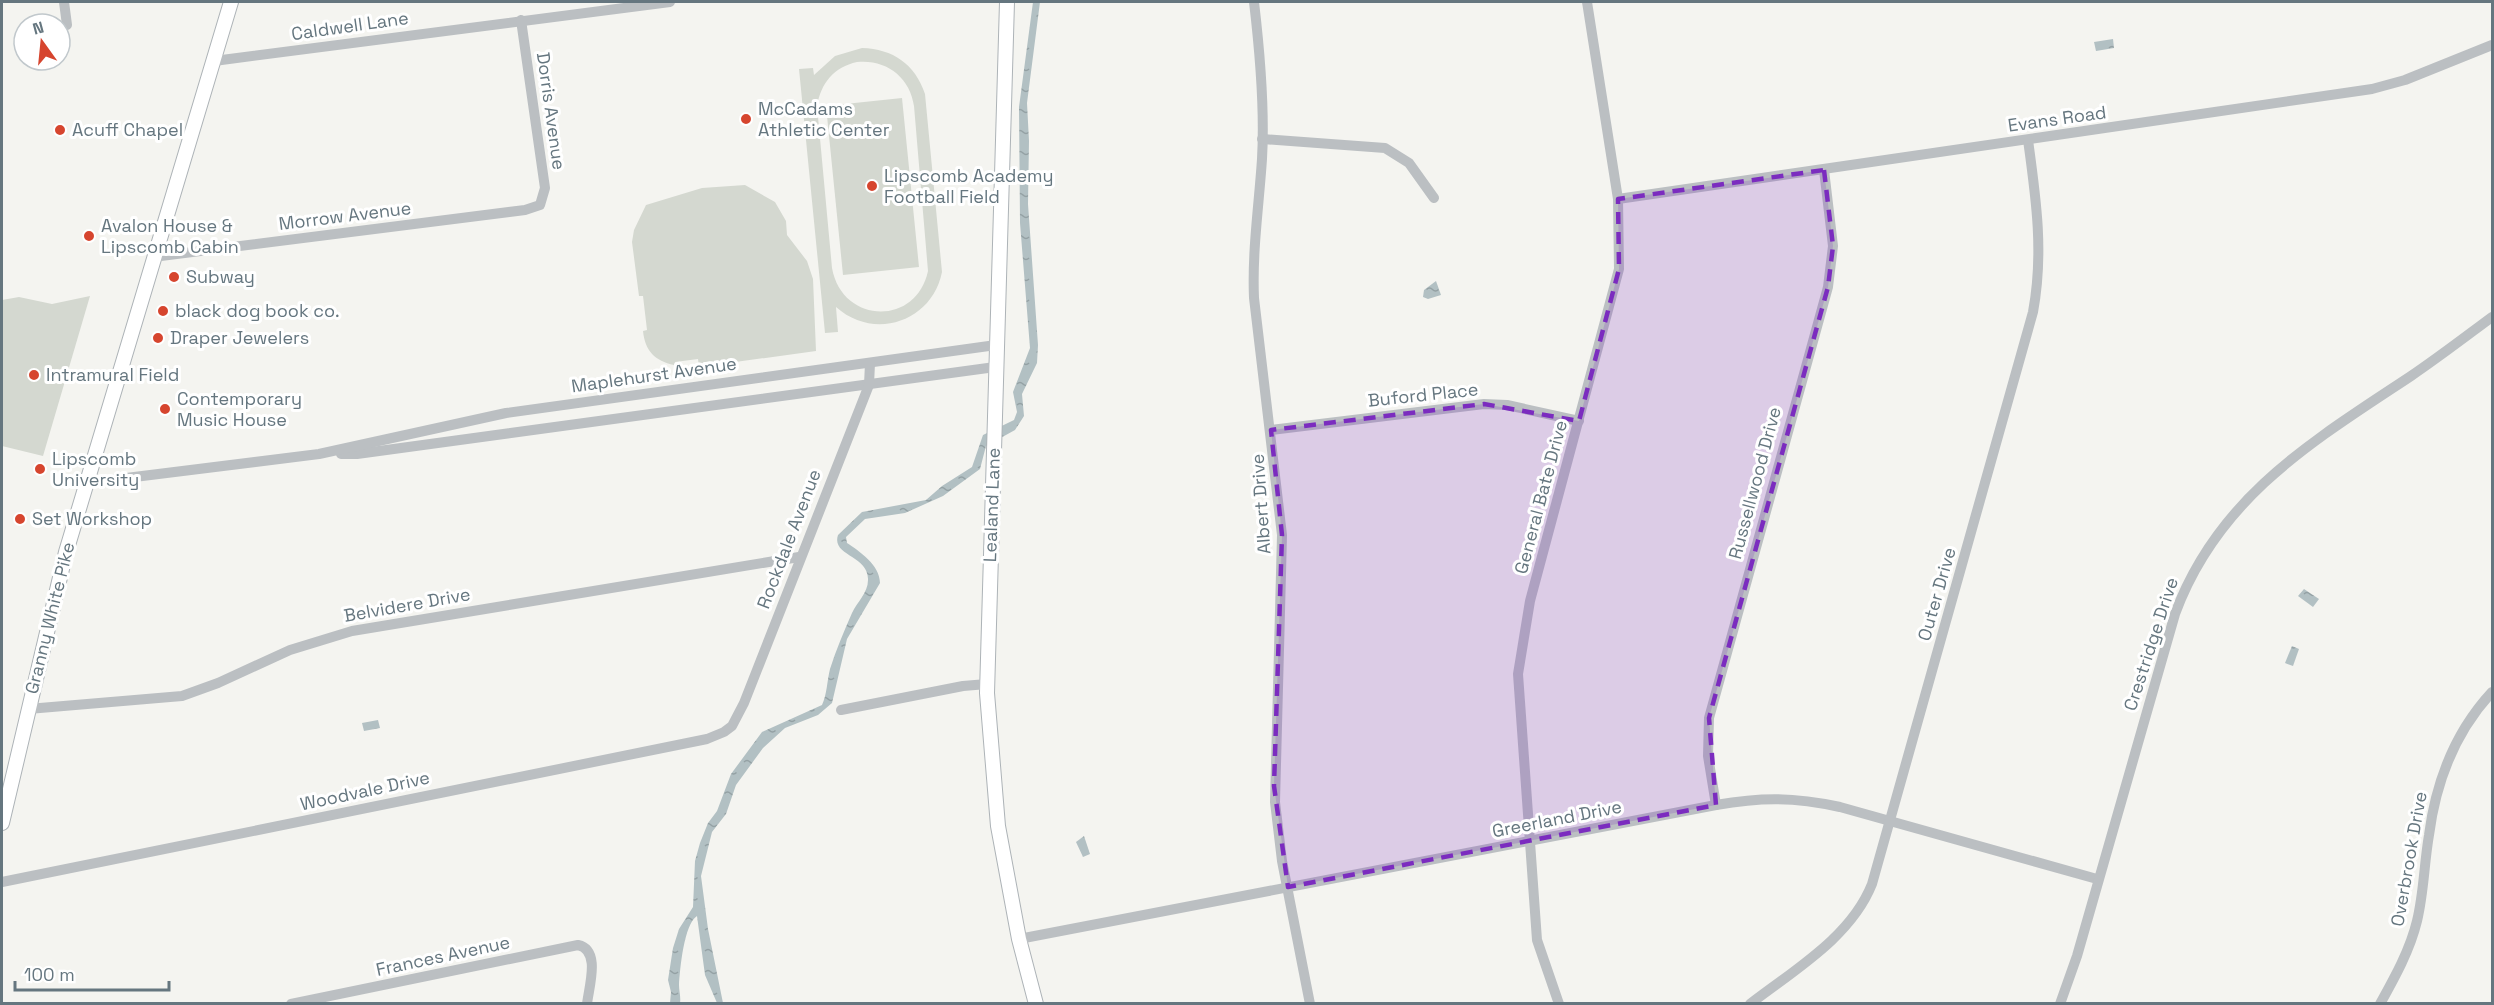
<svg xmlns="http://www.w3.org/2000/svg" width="2494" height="1005" font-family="'Space Grotesk',sans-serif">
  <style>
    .pitch { fill: #d4d8d0; fill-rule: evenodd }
    .water { fill: url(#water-ripples) }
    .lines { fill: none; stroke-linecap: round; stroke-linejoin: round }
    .secondary-casing { stroke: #adb3b7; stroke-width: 16 }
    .street { stroke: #bbbfc2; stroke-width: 10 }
    .secondary { stroke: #fff; stroke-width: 14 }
    .marked { fill: #7b2cbf; fill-opacity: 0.2; stroke: #7b2cbf; stroke-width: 4.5; stroke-dasharray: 12 8; stroke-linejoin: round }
    .poi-dot { fill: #d6452e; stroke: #fff; stroke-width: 2 }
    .labels { text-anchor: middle; stroke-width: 6; stroke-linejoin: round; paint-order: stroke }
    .street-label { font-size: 18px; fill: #65767f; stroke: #fff }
    .poi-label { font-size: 18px; fill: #65767f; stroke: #fff; text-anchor: start }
  </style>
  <defs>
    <pattern id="water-ripples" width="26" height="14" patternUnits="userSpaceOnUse" patternTransform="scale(1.5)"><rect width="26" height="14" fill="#b2c0c3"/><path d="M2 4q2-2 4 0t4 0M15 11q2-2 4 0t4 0" fill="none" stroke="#94a1a4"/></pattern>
  </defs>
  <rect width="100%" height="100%" fill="#f4f4f0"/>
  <!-- pitch -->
  <g class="pitch">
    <path d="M 862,48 C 893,49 915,64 925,94 L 942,272 C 932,322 874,341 836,307 L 838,332 L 825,333 L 799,69 L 813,68 L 814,75 L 835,56 ZM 857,62 C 886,59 910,77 914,106 L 928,271 C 916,327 842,324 832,268 L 817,106 C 821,83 834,67 857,62 Z"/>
    <path d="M 902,98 L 919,267 L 843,275 L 826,106 Z"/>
    <path d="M 745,185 L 775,202 L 786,221 L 787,235 L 807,261 L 813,279 L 816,351 L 699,367 L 698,359 L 675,362 L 674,365 C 655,361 645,351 643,331 L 647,330 L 643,296 L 639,296 L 632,242 L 634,230 L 646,205 L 702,188 Z"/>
    <path d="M 90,296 L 43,456 L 2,446 L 2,300 L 19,297 L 52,304 Z"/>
  </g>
  <!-- water -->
  <g class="water">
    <path d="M 1033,2 L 1040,2 L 1027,103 L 1029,141 L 1028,204 L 1038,345 L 1037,363 L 1022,394 L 1024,416 L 1015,430 L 986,446 L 980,469 L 943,496 L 905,513 L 865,519 L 846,537 L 847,543 C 859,551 880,565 880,583 L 847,639 L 832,703 L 818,715 L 785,728 L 763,748 L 736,785 L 726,814 L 712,832 L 701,876 L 708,929 L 723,1003 L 717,1003 L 705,975 L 697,916 C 684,924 680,969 679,985 C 679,991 681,997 680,1003 L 670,1003 L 671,992 L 668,980 L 673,948 L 679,929 L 693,907 L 695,861 L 700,843 L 708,823 L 717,811 L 731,774 L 762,732 L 822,705 C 827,694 827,681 830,669 C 836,650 844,631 852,613 C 857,602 868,593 868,580 C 869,555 831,556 838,535 L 862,512 L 926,500 L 942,486 L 972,467 L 983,435 L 1014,420 L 1017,412 L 1013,392 L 1030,348 L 1020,223 L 1019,107 Z"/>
    <path d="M 2113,39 L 2114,48 L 2096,51 L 2094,42 Z"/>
    <path d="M 1436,281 L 1441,295 L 1428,299 L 1423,297 L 1424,290 Z"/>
    <path d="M 2304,589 L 2319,599 L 2313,607 L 2298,596 Z"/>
    <path d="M 2292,646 L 2299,649 L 2293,666 L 2285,663 Z"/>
    <path d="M 378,720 L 380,728 L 364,731 L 362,723 Z"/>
    <path d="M 1084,836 L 1090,854 L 1083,857 L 1076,842 Z"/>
  </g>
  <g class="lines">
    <!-- secondary casing -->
    <g class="secondary-casing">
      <g id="secondary">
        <path d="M 1007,2 L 987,693 L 998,826 L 1019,939 L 1036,1004"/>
        <path d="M 2,823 L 66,552 L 231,2"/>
      </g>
    </g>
    <!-- street -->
    <g class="street">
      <path d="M 64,2 L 67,25"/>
      <path d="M 1254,2 C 1260,53 1265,107 1262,159 C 1259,205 1252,251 1254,298 L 1282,535 L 1275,802 L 1282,861 L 1310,1004"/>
      <path d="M 214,61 L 670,2"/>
      <path d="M 1262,139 L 1385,148 L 1409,163 L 1434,198"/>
      <path d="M 1618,199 L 2372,89 L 2405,80 L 2492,45"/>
      <path d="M 153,257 L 525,210 L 540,205 L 545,188 L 521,20"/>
      <path d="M 1271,430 L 1484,404 L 1507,405 L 1579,421"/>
      <path d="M 341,454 L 357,454 L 995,367"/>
      <path d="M 86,483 L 319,454 L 506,413 L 996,345"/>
      <path d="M 28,709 L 182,696 L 218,683 L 290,650 L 352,631 L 799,557"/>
      <path d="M 841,710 L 963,686 L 987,684"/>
      <path d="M 1716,805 L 1708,756 L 1709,718 L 1828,287 L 1833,246 L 1824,170"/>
      <path d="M 2,882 L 707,739 L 724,732 L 732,726 L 744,703 L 869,385 L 870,363"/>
      <path d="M 1019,939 L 1716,805 C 1762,797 1794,797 1840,807 L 2097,879"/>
      <path d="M 291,1004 L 578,945 C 601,950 589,986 587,1004"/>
      <path d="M 1559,1004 L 1537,940 L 1518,674 L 1530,601 L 1619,269 L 1618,199 L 1587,2"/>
      <path d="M 1750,1004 C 1794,970 1851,937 1872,884 L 2033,312 C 2044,253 2036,198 2028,140"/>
      <path d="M 2060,1004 L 2077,956 L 2175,614 C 2218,497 2313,441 2411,376 C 2439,357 2465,337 2492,317"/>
      <path d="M 2380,1004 C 2395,977 2410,950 2417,921 C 2424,892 2424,864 2429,835 C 2436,781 2455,732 2492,692"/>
    </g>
    <!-- secondary -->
    <use href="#secondary" class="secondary"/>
  </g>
  <!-- marked area -->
  <path class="marked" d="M 1824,170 L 1833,246 L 1828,287 L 1709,718 L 1716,805 L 1288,887 L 1274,786 L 1282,535 L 1271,430 L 1484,404 L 1579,421 L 1619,269 L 1618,199 Z"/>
  <!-- markers -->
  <g class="poi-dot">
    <circle cx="746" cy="119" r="6"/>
    <circle cx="60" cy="130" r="6"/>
    <circle cx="872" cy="186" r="6"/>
    <circle cx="89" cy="236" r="6"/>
    <circle cx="174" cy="277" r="6"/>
    <circle cx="163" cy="311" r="6"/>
    <circle cx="158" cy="338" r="6"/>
    <circle cx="34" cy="375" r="6"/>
    <circle cx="165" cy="409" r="6"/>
    <circle cx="40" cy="469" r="6"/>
    <circle cx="20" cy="519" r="6"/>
  </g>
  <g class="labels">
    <!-- street labels -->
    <g class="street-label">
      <text transform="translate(350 26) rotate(-8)" y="6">Caldwell Lane</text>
      <text transform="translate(551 111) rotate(82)" y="6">Dorris Avenue</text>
      <text transform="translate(2057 119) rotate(-8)" y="6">Evans Road</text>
      <text transform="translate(345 216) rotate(-7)" y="6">Morrow Avenue</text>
      <text transform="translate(654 375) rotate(-8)" y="6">Maplehurst Avenue</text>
      <text transform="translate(1423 395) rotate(-6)" y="6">Buford Place</text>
      <text transform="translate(1755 483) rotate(-75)" y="6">Russellwood Drive</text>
      <text transform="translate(1541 497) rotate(-75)" y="6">General Bate Drive</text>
      <text transform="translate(1261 504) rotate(-94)" y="6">Albert Drive</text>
      <text transform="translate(992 505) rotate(-88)" y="6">Lealand Lane</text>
      <text transform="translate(789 539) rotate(-69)" y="6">Rockdale Avenue</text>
      <text transform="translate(1937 594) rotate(-74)" y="6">Outer Drive</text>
      <text transform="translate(407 605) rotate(-10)" y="6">Belvidere Drive</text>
      <text transform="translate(50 618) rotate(-76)" y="6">Granny White Pike</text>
      <text transform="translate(2151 644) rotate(-72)" y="6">Crestridge Drive</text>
      <text transform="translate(365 791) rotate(-12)" y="6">Woodvale Drive</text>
      <text transform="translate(1557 819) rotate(-11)" y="6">Greerland Drive</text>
      <text transform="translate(2409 859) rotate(-80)" y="6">Overbrook Drive</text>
      <text transform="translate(443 956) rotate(-12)" y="6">Frances Avenue</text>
    </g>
    <!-- poi labels -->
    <g class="poi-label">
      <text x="758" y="115">McCadams<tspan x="758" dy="21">Athletic Center</tspan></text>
      <text x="72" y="136">Acuff Chapel</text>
      <text x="884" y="182">Lipscomb Academy<tspan x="884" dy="21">Football Field</tspan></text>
      <text x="101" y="232">Avalon House &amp;<tspan x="101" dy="21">Lipscomb Cabin</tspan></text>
      <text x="186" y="283">Subway</text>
      <text x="175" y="317">black dog book co.</text>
      <text x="170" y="344">Draper Jewelers</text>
      <text x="46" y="381">Intramural Field</text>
      <text x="177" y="405">Contemporary<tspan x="177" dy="21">Music House</tspan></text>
      <text x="52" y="465">Lipscomb<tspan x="52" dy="21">University</tspan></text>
      <text x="32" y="525">Set Workshop</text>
    </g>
  </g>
  <!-- border -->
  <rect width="2494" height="1005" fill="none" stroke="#65767f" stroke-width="6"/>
  <!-- north arrow -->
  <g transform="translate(42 42) rotate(345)"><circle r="28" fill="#ffffff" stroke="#c1c8cc" stroke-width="1.5"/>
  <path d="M0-4.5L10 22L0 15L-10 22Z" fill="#d6452e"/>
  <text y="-9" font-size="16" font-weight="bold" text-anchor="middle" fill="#65767f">N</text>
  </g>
  <!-- scale -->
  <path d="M15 981v9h154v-9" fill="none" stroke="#65767f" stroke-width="3"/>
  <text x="24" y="981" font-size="18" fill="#65767f" stroke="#ffffff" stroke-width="4.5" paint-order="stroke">100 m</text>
</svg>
